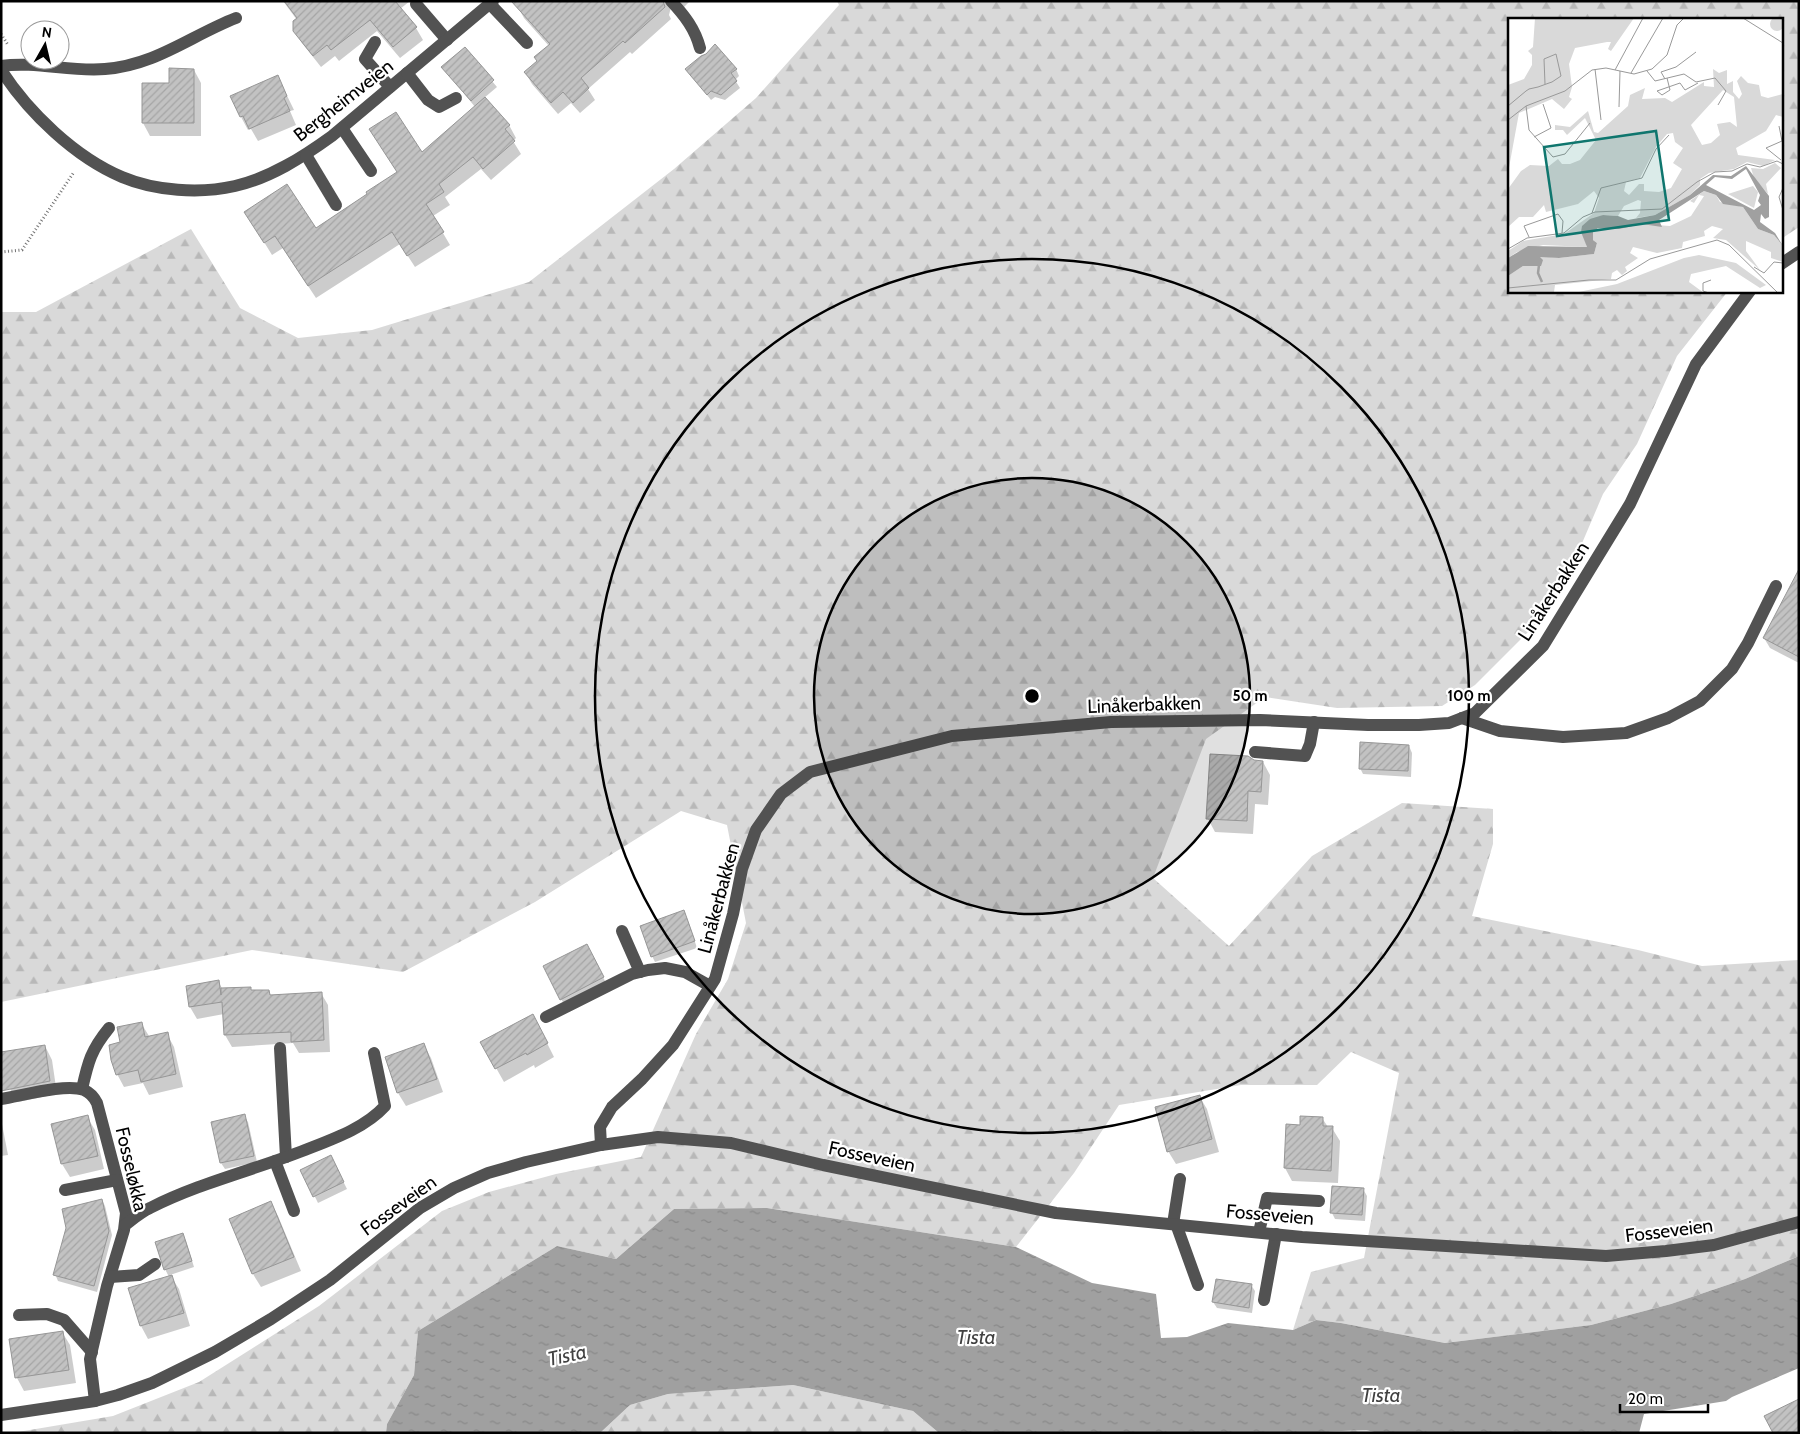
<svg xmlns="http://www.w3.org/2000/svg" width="1800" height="1434" font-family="Cabin,sans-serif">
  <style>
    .forest { fill: url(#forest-firs) }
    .water { fill: url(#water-ripples) }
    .shadow { fill: #0003 }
    .building { fill: url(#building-hatch); stroke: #969696 }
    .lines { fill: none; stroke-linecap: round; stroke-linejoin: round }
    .path { stroke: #747474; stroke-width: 3; stroke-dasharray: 1 2.5; stroke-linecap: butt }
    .minor { stroke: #525252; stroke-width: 12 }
    .ring { fill: none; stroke: #000; stroke-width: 2.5 }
    .labels { text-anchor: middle; stroke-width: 4.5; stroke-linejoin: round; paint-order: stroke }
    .street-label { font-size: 19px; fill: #000; stroke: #fff }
    .water-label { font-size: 20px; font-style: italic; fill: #414141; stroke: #fff }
    .inset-river { fill: none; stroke: #a0a0a0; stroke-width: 2.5 }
    .inset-road { fill: none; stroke: #999; stroke-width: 1 }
    .view { fill: #0f766e; fill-opacity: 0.15; stroke: #0f766e; stroke-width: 2.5 }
    .inset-edge { fill: none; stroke: #000; stroke-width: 2.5 }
    .centre { fill: #000; stroke: #fff; stroke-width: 2.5 }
    .ring-label { font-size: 15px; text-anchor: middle; font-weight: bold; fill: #000; stroke: #fff; stroke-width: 4.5; stroke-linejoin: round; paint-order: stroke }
  </style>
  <defs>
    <pattern id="forest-firs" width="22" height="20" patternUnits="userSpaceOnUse" patternTransform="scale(1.25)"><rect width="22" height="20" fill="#d9d9d9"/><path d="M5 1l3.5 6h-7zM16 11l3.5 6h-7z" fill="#b8b8b8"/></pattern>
    <pattern id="water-ripples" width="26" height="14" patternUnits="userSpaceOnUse" patternTransform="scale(1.25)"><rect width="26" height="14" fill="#a0a0a0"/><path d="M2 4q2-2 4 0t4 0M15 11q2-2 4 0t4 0" fill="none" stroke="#888"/></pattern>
    <pattern id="building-hatch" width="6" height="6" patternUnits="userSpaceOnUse" patternTransform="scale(1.25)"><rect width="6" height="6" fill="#c2c2c2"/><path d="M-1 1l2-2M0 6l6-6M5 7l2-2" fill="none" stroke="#a5a5a5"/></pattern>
  </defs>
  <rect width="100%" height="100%" fill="#fff"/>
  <!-- forest -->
  <g class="forest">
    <path d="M 837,1 L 1799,1 L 1799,227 L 1781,239 L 1781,19 L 1509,19 L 1509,291 L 1728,291 L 1677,356 L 1637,444 L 1603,494 L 1577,555 L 1554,598 L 1536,624 L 1475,685 L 1442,706 L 1337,708 L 1265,697 L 1206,739 L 1153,878 L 1229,946 L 1312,856 L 1402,803 L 1493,809 L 1493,844 L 1472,916 L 1638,950 L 1702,966 L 1799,960 L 1799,1256 L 1745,1279 L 1671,1304 L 1591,1325 L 1445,1343 L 1341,1323 L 1316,1320 L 1293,1330 L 1311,1272 L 1364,1258 L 1399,1073 L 1351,1052 L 1317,1085 L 1241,1085 L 1119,1105 L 1074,1173 L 1016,1247 L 767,1208 L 674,1209 L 616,1259 L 557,1246 L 418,1331 L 414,1375 L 387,1424 L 386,1433 L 12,1433 L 113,1416 L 199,1382 L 319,1306 L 442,1211 L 489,1192 L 556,1174 L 641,1157 L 696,1034 L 728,979 L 746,923 L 727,825 L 681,811 L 535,902 L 403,972 L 252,950 L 1,1002 L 1,312 L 36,312 L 191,229 L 240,308 L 298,338 L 372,330 L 529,282 L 674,169 L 756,98 L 839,5 Z"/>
    <path d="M 793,1385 L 913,1411 L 939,1433 L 600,1433 L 630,1405 L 668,1394 Z"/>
    <path d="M 1366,1430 L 1378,1433 L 1294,1433 Z"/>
  </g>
  <!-- water -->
  <path class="water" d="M 767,1208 L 1016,1247 L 1092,1283 L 1156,1294 L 1161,1338 L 1187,1337 L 1228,1323 L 1293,1330 L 1316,1320 L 1341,1323 L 1445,1343 L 1591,1325 L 1671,1304 L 1745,1279 L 1799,1256 L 1799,1368 L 1732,1397 L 1726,1401 L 1644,1414 L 1639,1433 L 1378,1433 L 1366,1430 L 1294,1433 L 939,1433 L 913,1411 L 793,1385 L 668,1394 L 630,1405 L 600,1433 L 386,1433 L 387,1424 L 414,1375 L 418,1331 L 557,1246 L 616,1259 L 674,1209 Z"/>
  <!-- shadow -->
  <g class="shadow">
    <path d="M 283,1 L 410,1 L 400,9 L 416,28 L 423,40 L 400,58 L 377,31 L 339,61 L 335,56 L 321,67 L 302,43 L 294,30 L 297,20 Z"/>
    <path d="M 587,1 L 690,1 L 684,7 L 671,7 L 669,15 L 671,19 L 632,54 L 630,52 L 588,89 L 595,100 L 580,113 L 571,103 L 558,114 L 532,84 L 525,72 L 538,61 L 549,46 L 524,18 L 518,7 Z"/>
    <path d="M 465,49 L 497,87 L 484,98 L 509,125 L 516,138 L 513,141 L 521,154 L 491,180 L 481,169 L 445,197 L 450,205 L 433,216 L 450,245 L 415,267 L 400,244 L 316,298 L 283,248 L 272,255 L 253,224 L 315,229 L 369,195 L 422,154 L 475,107 L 443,67 Z"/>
    <path d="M 736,69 L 739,76 L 735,80 L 740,88 L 725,100 L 715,97 L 711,100 L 687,70 Z"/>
    <path d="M 194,70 L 201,83 L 201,136 L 150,136 L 143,123 L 170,84 Z"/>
    <path d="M 278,77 L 294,110 L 290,111 L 296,125 L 258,141 L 251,129 L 248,130 L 241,117 Z"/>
    <path d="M 1799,578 L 1799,663 L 1770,648 L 1764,638 Z"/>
    <path d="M 1409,746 L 1412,753 L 1411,777 L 1363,774 L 1360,768 Z"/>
    <path d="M 1253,761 L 1263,762 L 1270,775 L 1268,805 L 1255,804 L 1253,834 L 1215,832 L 1208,819 Z"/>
    <path d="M 687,918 L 697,948 L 655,962 L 652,956 Z"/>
    <path d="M 594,959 L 610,991 L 569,1012 L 561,999 Z"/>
    <path d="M 218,981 L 223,990 L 250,988 L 252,992 L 269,991 L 271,996 L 321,993 L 328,1005 L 330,1052 L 299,1053 L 293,1043 L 232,1047 L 225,1035 L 224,1014 L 197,1019 L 190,1007 L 187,987 Z"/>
    <path d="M 141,1023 L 149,1036 L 167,1034 L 174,1047 L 183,1087 L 149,1095 L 143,1083 L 124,1087 L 117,1074 L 122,1043 Z"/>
    <path d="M 540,1029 L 554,1057 L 535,1068 L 534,1065 L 504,1082 L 482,1043 Z"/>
    <path d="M 424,1045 L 431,1058 L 443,1092 L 406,1106 L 398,1093 L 386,1058 Z"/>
    <path d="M 45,1046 L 52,1060 L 57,1094 L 18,1102 L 10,1089 Z"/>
    <path d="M 1199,1096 L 1207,1109 L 1219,1152 L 1176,1164 L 1168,1151 Z"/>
    <path d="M 244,1116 L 248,1122 L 257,1162 L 225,1169 L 221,1163 L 213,1123 Z"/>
    <path d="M 87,1117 L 95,1130 L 104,1169 L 70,1177 L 62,1164 Z"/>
    <path d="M 1322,1118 L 1328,1127 L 1332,1128 L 1340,1141 L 1338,1183 L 1292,1181 L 1285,1168 L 1301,1126 Z"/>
    <path d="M 1,1119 L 8,1155 L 1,1156 Z"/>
    <path d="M 334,1163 L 347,1189 L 318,1203 L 302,1170 Z"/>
    <path d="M 1363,1189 L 1367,1196 L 1365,1221 L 1335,1219 L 1332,1213 Z"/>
    <path d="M 102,1200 L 105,1206 L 112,1235 L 97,1292 L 58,1281 L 55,1274 Z"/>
    <path d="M 271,1203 L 278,1216 L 301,1271 L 261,1287 L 253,1274 L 231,1219 Z"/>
    <path d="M 183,1235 L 186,1241 L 194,1267 L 170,1275 L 179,1289 L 190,1326 L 148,1339 L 141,1326 L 129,1289 L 169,1277 L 165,1269 Z"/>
    <path d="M 1251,1285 L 1255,1291 L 1252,1313 L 1217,1308 L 1213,1302 Z"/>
    <path d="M 62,1332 L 70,1345 L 76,1383 L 24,1391 L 17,1378 L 11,1340 Z"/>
  </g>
  <!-- building -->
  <g class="building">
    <path d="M 284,1 L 395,1 L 417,27 L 393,47 L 370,20 L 331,50 L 327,45 L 313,56 L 293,31 L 293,21 L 297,18 Z"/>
    <path d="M 511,1 L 663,1 L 665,7 L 625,43 L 623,41 L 581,78 L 589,88 L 573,103 L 563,92 L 551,103 L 524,72 L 537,61 L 534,57 L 550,44 Z"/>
    <path d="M 715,44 L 737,69 L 731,73 L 737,81 L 721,95 L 711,91 L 707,95 L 685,69 L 701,56 L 706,54 Z"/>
    <path d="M 465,47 L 494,80 L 471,101 L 441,67 Z"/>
    <path d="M 169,68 L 194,69 L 194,123 L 142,123 L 142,83 L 169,83 Z"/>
    <path d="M 278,75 L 287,96 L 284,98 L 290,111 L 249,129 L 243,116 L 240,117 L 230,96 Z"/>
    <path d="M 485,97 L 510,125 L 505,129 L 515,141 L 483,169 L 473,157 L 439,184 L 444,192 L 426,204 L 444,232 L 407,256 L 392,232 L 308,286 L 275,236 L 264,243 L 244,212 L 287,184 L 316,228 L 367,194 L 366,192 L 397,172 L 369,129 L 396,112 L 422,152 Z"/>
    <path d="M 1799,569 L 1799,657 L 1763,638 Z"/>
    <path d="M 1360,742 L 1409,745 L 1408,771 L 1359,769 Z"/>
    <path d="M 1210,754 L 1248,756 L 1254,760 L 1263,761 L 1261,792 L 1248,791 L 1247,821 L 1206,819 Z"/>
    <path d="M 684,910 L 695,941 L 651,957 L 640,926 Z"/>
    <path d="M 587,944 L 604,977 L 560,1000 L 543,966 Z"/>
    <path d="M 219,980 L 221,995 L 221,988 L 251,987 L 251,990 L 269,990 L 270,995 L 322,992 L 324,1040 L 291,1042 L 291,1032 L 224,1035 L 222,1002 L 189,1007 L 186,986 Z"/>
    <path d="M 533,1014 L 548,1043 L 527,1055 L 526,1053 L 495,1069 L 480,1042 Z"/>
    <path d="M 142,1022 L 145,1037 L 168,1032 L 176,1074 L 141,1082 L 138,1070 L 116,1075 L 111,1060 L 109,1045 L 120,1042 L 117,1027 Z"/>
    <path d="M 424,1043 L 437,1079 L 397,1093 L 385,1057 Z"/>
    <path d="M 45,1045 L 50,1081 L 1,1091 L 1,1052 Z"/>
    <path d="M 1200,1095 L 1212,1139 L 1167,1152 L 1155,1107 Z"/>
    <path d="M 245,1114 L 254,1156 L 220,1163 L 211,1122 Z"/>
    <path d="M 88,1115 L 98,1156 L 61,1164 L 51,1124 Z"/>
    <path d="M 1300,1116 L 1323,1117 L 1323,1126 L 1333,1126 L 1331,1171 L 1284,1168 L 1286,1124 L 1300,1125 Z"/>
    <path d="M 331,1155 L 344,1182 L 313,1197 L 300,1170 Z"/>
    <path d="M 1332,1186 L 1364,1188 L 1362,1215 L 1330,1213 Z"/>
    <path d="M 102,1199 L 109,1231 L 94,1286 L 53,1275 L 66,1228 L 62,1209 Z"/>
    <path d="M 271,1201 L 294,1257 L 252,1274 L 229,1219 Z"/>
    <path d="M 183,1233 L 192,1261 L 164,1270 L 155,1242 Z"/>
    <path d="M 172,1275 L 184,1313 L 140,1326 L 128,1288 Z"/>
    <path d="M 1216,1279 L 1252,1284 L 1249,1308 L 1212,1302 Z"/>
    <path d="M 63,1331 L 69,1370 L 15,1378 L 9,1339 Z"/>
    <path d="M 1799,1399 L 1799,1433 L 1773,1433 L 1764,1416 Z"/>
  </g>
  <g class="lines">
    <!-- path -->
    <g class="path">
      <path d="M 1,34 L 8,45"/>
      <path d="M 1,252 L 22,250 L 74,172"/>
    </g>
    <!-- minor -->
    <g class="minor">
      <path d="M 671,1 C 685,16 695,29 700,48"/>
      <path d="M 416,4 L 447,40"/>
      <path d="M 490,4 L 527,43"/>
      <path d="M 375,42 L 365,59 L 390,87"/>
      <path d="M 1,66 C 36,61 70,72 105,69 C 156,65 190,36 236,18"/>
      <path d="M 1,70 C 29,113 75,157 122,177 C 155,191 200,194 235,186 C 270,178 303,157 332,136 L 493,1"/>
      <path d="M 407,73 L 428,100 L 439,107 L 456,98"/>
      <path d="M 342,128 L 371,171"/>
      <path d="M 306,155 L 336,205"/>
      <path d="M 1781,264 L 1799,252"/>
      <path d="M 1462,718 L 1500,731 L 1563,737 L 1626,733 L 1668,718 L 1700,701 L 1732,669 L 1748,643 L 1776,586"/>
      <path d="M 1255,752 L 1305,756 L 1310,744 L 1314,722"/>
      <path d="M 622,931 L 640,972"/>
      <path d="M 546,1017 L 632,974 L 648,970 L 665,968 L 685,972 L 710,986"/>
      <path d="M 280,1048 L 286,1157"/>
      <path d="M 82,1089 C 88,1062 91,1050 109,1028"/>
      <path d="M 1,1099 C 21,1096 66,1083 84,1090 C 91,1093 94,1097 97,1103 L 126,1213 L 124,1230 L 107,1286 L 90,1359 L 95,1401"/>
      <path d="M 601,1145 L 600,1127 L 612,1107 L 642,1079 L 673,1045 L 715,979 L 733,914 L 742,869 L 756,830 L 781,794 L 810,772 L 952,736 L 1111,722 L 1260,720 L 1368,725 L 1419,725 L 1449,723 L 1475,713 L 1543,646 L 1630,504 L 1696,364 L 1750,291"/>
      <path d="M 275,1161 L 294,1211"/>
      <path d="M 65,1190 L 117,1180"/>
      <path d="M 1173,1224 L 1180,1179"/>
      <path d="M 1176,1224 L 1198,1285"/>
      <path d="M 125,1225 C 133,1219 141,1212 150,1208 C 199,1183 254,1170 305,1150 C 333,1139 365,1128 385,1106 L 374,1053"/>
      <path d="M 1259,1232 L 1267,1198 L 1319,1201"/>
      <path d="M 110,1277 L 139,1275 L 155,1264"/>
      <path d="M 1264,1300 L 1276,1234"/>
      <path d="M 19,1315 L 47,1314 L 64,1320 L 92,1352"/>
      <path d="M 1,1415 L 95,1401 L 118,1395 L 152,1383 L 215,1352 L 271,1319 L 330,1280 L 420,1208 L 454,1188 L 488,1173 L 526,1162 L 601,1145 L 658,1137 L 731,1143 L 823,1165 L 1056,1213 L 1302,1237 L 1606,1256 L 1666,1251 L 1714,1245 L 1799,1222"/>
    </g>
  </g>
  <!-- distance rings -->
  <circle cx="1032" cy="696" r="218" fill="#000" fill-opacity=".12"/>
  <g class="ring">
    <circle cx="1032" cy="696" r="218"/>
    <circle cx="1032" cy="696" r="437"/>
  </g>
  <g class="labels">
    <!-- street labels -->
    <g class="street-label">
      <text transform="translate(343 100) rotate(-38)" y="7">Bergheimveien</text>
      <text transform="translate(1553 591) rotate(-57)" y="7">Linåkerbakken</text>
      <text transform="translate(1144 704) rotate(-2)" y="7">Linåkerbakken</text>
      <text transform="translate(718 898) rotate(-75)" y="7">Linåkerbakken</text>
      <text transform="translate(872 1156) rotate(12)" y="7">Fosseveien</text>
      <text transform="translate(132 1169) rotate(77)" y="7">Fosseløkka</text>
      <text transform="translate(398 1205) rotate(-36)" y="7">Fosseveien</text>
      <text transform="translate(1270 1214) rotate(5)" y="7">Fosseveien</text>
      <text transform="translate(1669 1230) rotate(-7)" y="7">Fosseveien</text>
    </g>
    <!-- water labels -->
    <g class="water-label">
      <text x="976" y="1344">Tista</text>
      <text transform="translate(567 1355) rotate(-12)" y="7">Tista</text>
      <text x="1381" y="1402">Tista</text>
    </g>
  </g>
  <!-- overview -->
  <g transform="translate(1508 18)">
    <rect width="275" height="275" fill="#fff"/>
    <path d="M262 6a7 7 0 1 1 14 0a7 7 0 1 1-14 0ZM 27,0 L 126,0 L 103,33 L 100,31 L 103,24 L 99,24 L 67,30 L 61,46 L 64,69 L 61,79 L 64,81 L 56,91 L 44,81 L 11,95 L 0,155 L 0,67 L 16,61 L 24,47 L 24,37 L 20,33 L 25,29 ZM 205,51 L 211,55 L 219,52 L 219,66 L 225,63 L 225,74 L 231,81 L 234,76 L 229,63 L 233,58 L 240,65 L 251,67 L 253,78 L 260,80 L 275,76 L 275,99 L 268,97 L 258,113 L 228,130 L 230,137 L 267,142 L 255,148 L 239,144 L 226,151 L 201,155 L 192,161 L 192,167 L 182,177 L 147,197 L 128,200 L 132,195 L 133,183 L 130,182 L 116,188 L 110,198 L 95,197 L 74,211 L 79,229 L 35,227 L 9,234 L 0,240 L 0,233 L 15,223 L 56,216 L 86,195 L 91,180 L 86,173 L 70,186 L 38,194 L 36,187 L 25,199 L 11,199 L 0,209 L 0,171 L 13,153 L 22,147 L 41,148 L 50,141 L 54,146 L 62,146 L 72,142 L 88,122 L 77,100 L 59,117 L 55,112 L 47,112 L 47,107 L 62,109 L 80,93 L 86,114 L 90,115 L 120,88 L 122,77 L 137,70 L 134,81 L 157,80 L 164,84 L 196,64 L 196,68 L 206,69 ZM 215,72 L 226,79 L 229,109 L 222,104 L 209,106 L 212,117 L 203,125 L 194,127 L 183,107 ZM 165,115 L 167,124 L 175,130 L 165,145 L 174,151 L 163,170 L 151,174 L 136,173 L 136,166 L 131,166 L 121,177 L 116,173 L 118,164 L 132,160 L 148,129 L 159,116 ZM 267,145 L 273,150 L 258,166 L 260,176 L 246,160 L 243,150 L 255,151 ZM 245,168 L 250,174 L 246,190 L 220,176 ZM 196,173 L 208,177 L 212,184 L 235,189 L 250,211 L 266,217 L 275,228 L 275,244 L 263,240 L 263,234 L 238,223 L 238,233 L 252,252 L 218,222 L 205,220 L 215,211 L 204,208 L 196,213 L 197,218 L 175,224 L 174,230 L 149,235 L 125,229 L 122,235 L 130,240 L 117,249 L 119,253 L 114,257 L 109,252 L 104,255 L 103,261 L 47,267 L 46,274 L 0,275 L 0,258 L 15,248 L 25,248 L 31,238 L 51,240 L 86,236 L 89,225 L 85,222 L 85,214 L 90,210 L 111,210 L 134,206 L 162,208 L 183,198 L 196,178 L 191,177 L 186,185 L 182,183 ZM 191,237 L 228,245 L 258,267 L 252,270 L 218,248 L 183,256 L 181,264 L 196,275 L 66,275 L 109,266 L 176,240 Z" fill="#d9d9d9" fill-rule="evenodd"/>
    <path d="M 238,148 L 261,178 L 261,199 L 257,201 L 253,196 L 252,204 L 267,215 L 275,228 L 266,217 L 250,211 L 235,189 L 215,186 L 208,177 L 196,173 L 151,202 L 154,209 L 134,206 L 111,211 L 90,210 L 85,214 L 85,222 L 89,225 L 86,236 L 51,240 L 32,239 L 35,242 L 33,248 L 15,248 L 0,258 L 0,240 L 20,228 L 79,229 L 73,214 L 74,208 L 82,201 L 95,197 L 110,198 L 120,202 L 147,197 L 182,177 L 205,157 L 223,158 ZM 238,151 L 252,177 L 250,183 L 253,187 L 246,192 L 198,167 L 207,159 L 224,161 Z" fill="#a0a0a0" fill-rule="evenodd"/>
    <path class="inset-river" d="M 31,247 L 30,255 L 34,264"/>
    <path class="inset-road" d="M 235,0 L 275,25M 87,51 L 93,102M 107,52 L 135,0M 139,53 L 147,63 L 176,56 L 188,64 L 207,60 L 218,73 L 210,87M 123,55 L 155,0M 157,61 L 153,54 L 168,49 L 188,34M 149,73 L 172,65 L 177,72 L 190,65M 149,73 L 154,77 L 162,72 L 159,60M 0,88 L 18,73 L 21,71 L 30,69 L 41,65 L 44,64 L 53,58 L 48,36 L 36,41 L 37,66M 18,88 L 21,112 L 45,139 L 57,136 L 82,105M 111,89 L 112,53M 0,102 L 18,88 L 57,73 L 84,52 L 98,50 L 126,56 L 144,51 L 159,37 L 169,7 L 176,0M 271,108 L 274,123 L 258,130 L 273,142M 26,119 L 43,110 L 35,86M 275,170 L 271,179 L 275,192M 84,195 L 93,170 L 134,160 L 148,131 L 161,117M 21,219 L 16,208 L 50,196 L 55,203 L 54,215M 0,231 L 19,220 L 56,215 L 75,199 L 87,194 L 154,191 L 189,164 L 207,154 L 224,153 L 239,146 L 252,149 L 269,143 L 275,146M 246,249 L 256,255 L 266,244 L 275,245M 0,270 L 81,262 L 108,262 L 142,241 L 209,222 L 221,227 L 270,275M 201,275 L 195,273 L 195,265 L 203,262"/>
    <path class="view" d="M 148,113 L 161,202 L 49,218 L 36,129 Z"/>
    <rect width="275" height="275" class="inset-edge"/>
  </g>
  <circle cx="1032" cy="696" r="8" class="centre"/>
  <g class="ring-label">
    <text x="1250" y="701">50 m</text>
    <text x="1469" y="701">100 m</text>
  </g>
  <!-- border -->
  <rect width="1800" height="1434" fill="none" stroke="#000000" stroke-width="5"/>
  <!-- north arrow -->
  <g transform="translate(45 45) rotate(8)"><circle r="24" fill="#ffffff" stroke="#999999"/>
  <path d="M0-4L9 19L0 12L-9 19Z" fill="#000000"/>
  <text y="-8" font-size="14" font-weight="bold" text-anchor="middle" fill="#000000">N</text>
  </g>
  <!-- scale -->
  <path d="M1620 1404v8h88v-8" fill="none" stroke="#000000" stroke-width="2.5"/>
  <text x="1628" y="1404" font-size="15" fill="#000000" stroke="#ffffff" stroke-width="4" paint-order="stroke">20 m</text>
</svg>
